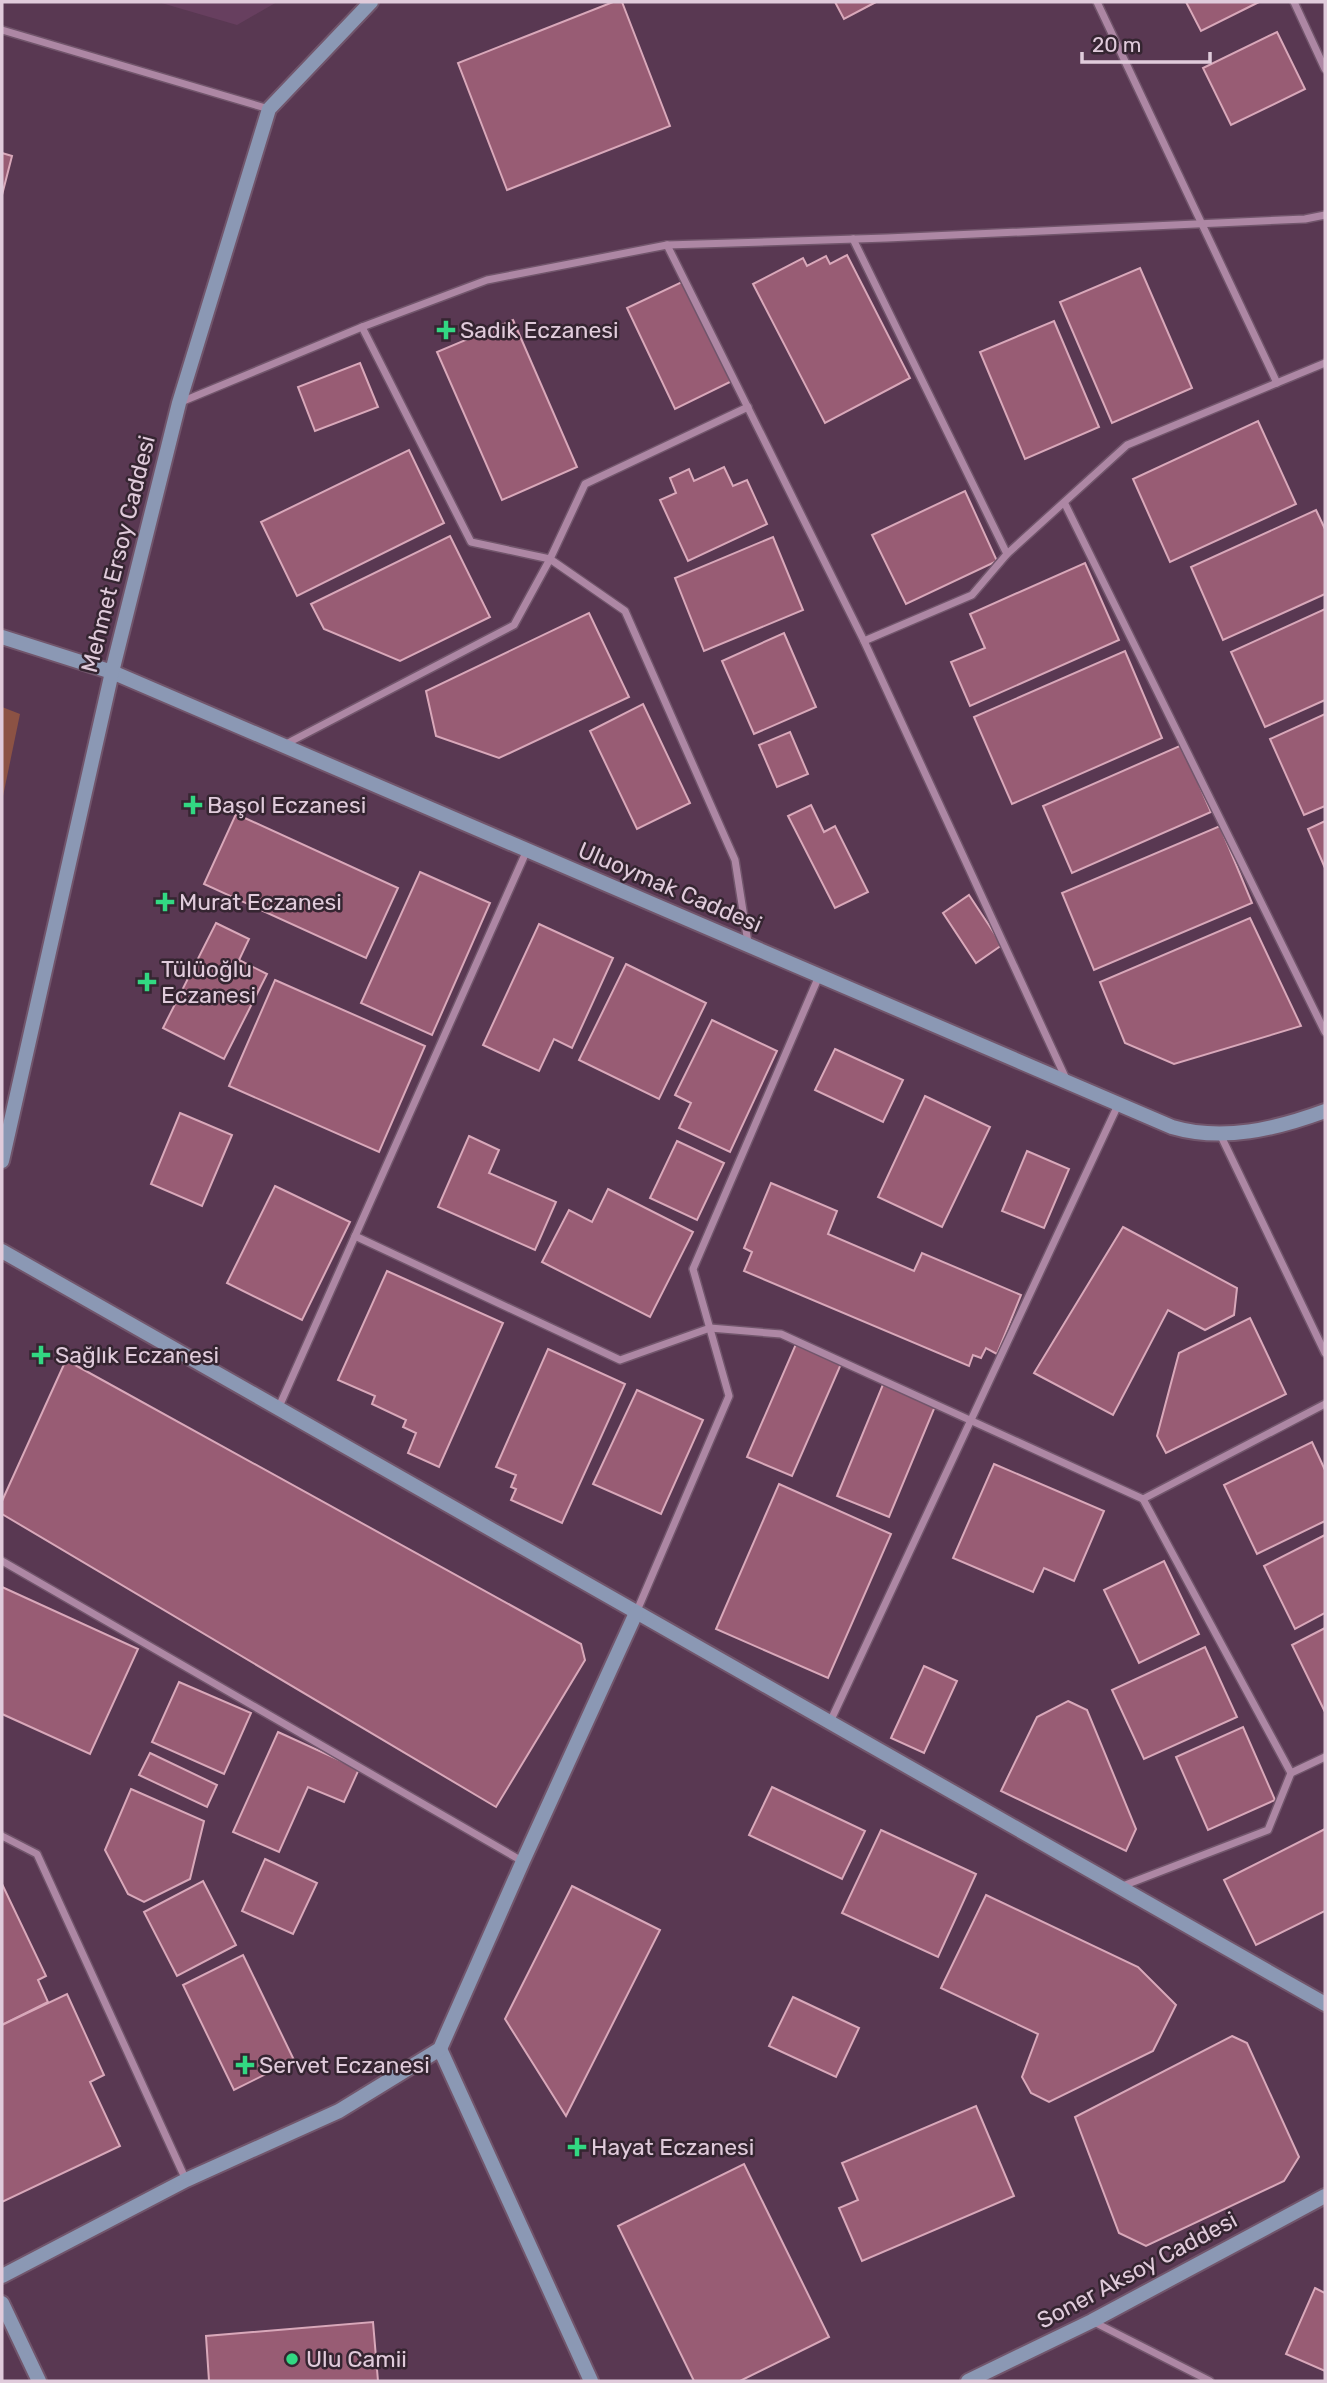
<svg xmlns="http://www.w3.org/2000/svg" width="1327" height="2383" font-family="Rubik,sans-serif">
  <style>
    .built { fill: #673f5f }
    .green { fill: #8c5244 }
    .building { fill: #985c74; stroke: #d9a8ba; stroke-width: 2 }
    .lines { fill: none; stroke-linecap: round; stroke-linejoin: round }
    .street-casing { stroke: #71556b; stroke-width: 10 }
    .secondary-casing { stroke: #71556b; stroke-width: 18 }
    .street { stroke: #ad87a4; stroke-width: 7 }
    .secondary { stroke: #8b98b4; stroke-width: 14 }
    .poi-dot { fill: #32d882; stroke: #352531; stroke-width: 2.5 }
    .labels { text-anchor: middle; stroke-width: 5; stroke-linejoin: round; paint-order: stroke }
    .poi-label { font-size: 23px; fill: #e0cbdb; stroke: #352531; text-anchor: start }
    .street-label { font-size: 23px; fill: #e0cbdb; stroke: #352531 }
  </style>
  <rect width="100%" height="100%" fill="#593852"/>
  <!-- built -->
  <path class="built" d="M 158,2 L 277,2 L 237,25 Z"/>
  <!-- green -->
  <path class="green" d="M 2,707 L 20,714 L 2,801 Z"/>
  <!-- building -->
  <g class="building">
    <path d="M 613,2 L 622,2 L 670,126 L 507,190 L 458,63 Z"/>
    <path d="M 835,2 L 876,2 L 844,19 Z"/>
    <path d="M 1186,2 L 1259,2 L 1201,31 Z"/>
    <path d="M 1277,32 L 1305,89 L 1231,125 L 1203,68 Z"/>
    <path d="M 2,153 L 12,156 L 2,195 Z"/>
    <path d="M 847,255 L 910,378 L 825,423 L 753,284 L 803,258 L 807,266 L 826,256 L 830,264 Z"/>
    <path d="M 1140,268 L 1192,388 L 1112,423 L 1060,302 Z"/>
    <path d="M 684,281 L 732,381 L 675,409 L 627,308 Z"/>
    <path d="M 513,320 L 577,467 L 502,500 L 437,352 Z"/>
    <path d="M 1054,321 L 1099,427 L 1025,459 L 980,352 Z"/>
    <path d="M 360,363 L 378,407 L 315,431 L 298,387 Z"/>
    <path d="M 1258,421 L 1296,504 L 1170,562 L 1133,479 Z"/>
    <path d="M 409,450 L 444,523 L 297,596 L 261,522 Z"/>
    <path d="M 724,467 L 733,486 L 747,480 L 767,524 L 688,561 L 660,500 L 676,493 L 670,478 L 689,469 L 694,481 Z"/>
    <path d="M 965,491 L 997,561 L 906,604 L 872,535 Z"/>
    <path d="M 1316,510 L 1325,529 L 1325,594 L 1223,640 L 1191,567 Z"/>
    <path d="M 450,536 L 490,617 L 400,661 L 324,629 L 311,604 Z"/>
    <path d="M 773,537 L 803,610 L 704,651 L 675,578 Z"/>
    <path d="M 1085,563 L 1119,640 L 970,706 L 951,662 L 985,648 L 970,614 Z"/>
    <path d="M 1325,609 L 1325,700 L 1265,727 L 1231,652 Z"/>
    <path d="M 589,613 L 629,697 L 499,758 L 436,736 L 426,691 Z"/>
    <path d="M 784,633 L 816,707 L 754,734 L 722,661 Z"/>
    <path d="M 1125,651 L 1162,738 L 1012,804 L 974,717 Z"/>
    <path d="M 643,704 L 690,803 L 637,829 L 590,731 Z"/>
    <path d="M 1325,714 L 1325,806 L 1304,815 L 1270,739 Z"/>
    <path d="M 790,732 L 808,774 L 777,787 L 759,745 Z"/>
    <path d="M 1182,745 L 1211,812 L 1072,873 L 1043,806 Z"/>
    <path d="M 811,805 L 824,832 L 835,826 L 868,892 L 835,908 L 788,816 Z"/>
    <path d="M 236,814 L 398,888 L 366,958 L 204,884 Z"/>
    <path d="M 1325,821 L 1325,868 L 1308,829 Z"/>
    <path d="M 1220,826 L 1252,903 L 1094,970 L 1062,893 Z"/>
    <path d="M 420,872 L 490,903 L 432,1035 L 361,1003 Z"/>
    <path d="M 969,895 L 1002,945 L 976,963 L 943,913 Z"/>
    <path d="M 1250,918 L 1301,1026 L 1174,1064 L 1125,1043 L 1100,982 Z"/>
    <path d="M 216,923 L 249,939 L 239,960 L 267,974 L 224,1059 L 163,1028 Z"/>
    <path d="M 539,924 L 613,958 L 572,1048 L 554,1039 L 539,1071 L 483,1045 Z"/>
    <path d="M 626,964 L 706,1003 L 659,1099 L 579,1060 Z"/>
    <path d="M 275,980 L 425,1046 L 379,1152 L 229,1086 Z"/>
    <path d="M 712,1020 L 777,1051 L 730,1152 L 679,1128 L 691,1103 L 675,1095 Z"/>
    <path d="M 835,1049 L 903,1080 L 883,1122 L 815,1090 Z"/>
    <path d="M 925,1096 L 990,1127 L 942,1227 L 878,1197 Z"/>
    <path d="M 180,1113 L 232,1135 L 202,1206 L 151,1184 Z"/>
    <path d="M 469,1136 L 499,1150 L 489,1173 L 556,1202 L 535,1250 L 438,1207 Z"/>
    <path d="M 677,1141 L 724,1163 L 697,1220 L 650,1198 Z"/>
    <path d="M 1027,1151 L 1069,1169 L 1044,1228 L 1002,1211 Z"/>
    <path d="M 771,1183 L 837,1211 L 828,1234 L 914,1271 L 922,1253 L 1021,1295 L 997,1354 L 986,1348 L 981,1358 L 973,1355 L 969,1366 L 744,1271 L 752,1252 L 744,1248 Z"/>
    <path d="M 275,1186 L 350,1222 L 302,1320 L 227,1283 Z"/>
    <path d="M 608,1189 L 693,1232 L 650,1317 L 542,1262 L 569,1210 L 592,1222 Z"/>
    <path d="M 1123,1227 L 1237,1288 L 1234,1315 L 1205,1330 L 1168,1310 L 1113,1415 L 1034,1373 Z"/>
    <path d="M 387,1271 L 503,1323 L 439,1467 L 408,1453 L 416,1433 L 403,1427 L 406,1420 L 372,1404 L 375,1396 L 338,1380 Z"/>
    <path d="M 1250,1318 L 1286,1394 L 1166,1453 L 1157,1436 L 1179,1353 Z"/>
    <path d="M 796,1344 L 841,1364 L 792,1476 L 747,1457 Z"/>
    <path d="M 548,1349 L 625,1384 L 562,1523 L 511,1500 L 516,1489 L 511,1487 L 516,1475 L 496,1467 Z"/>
    <path d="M 66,1360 L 581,1644 L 585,1660 L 496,1807 L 2,1514 L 2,1501 Z"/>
    <path d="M 884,1382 L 936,1404 L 889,1517 L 837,1496 Z"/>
    <path d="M 637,1390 L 703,1420 L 661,1514 L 593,1484 Z"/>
    <path d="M 1312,1442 L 1325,1470 L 1325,1521 L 1257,1554 L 1224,1485 Z"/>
    <path d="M 994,1464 L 1104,1511 L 1074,1581 L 1044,1568 L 1033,1592 L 953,1558 Z"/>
    <path d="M 779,1484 L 891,1534 L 828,1678 L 716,1629 Z"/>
    <path d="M 1325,1535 L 1325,1613 L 1295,1629 L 1264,1566 Z"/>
    <path d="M 1164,1561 L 1199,1634 L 1139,1663 L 1104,1590 Z"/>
    <path d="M 2,1587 L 138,1649 L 90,1754 L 2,1714 Z"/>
    <path d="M 1325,1628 L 1325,1712 L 1292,1645 Z"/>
    <path d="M 1205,1647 L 1237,1717 L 1144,1759 L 1112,1690 Z"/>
    <path d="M 924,1666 L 957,1681 L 924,1753 L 891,1738 Z"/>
    <path d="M 179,1682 L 251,1713 L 224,1774 L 152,1742 Z"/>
    <path d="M 1068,1701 L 1087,1710 L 1136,1829 L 1126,1851 L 1001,1791 L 1037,1717 Z"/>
    <path d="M 1243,1727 L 1275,1800 L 1208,1830 L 1176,1757 Z"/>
    <path d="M 278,1732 L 359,1769 L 344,1802 L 308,1787 L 279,1852 L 233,1832 Z"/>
    <path d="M 150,1753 L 217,1785 L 207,1807 L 139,1775 Z"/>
    <path d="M 772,1787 L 865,1831 L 842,1879 L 749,1835 Z"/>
    <path d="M 131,1789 L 204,1821 L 190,1879 L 144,1902 L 128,1894 L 105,1850 Z"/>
    <path d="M 1325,1829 L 1325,1911 L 1256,1945 L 1224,1880 Z"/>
    <path d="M 881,1830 L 976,1874 L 938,1957 L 842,1913 Z"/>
    <path d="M 265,1859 L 317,1883 L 293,1934 L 242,1911 Z"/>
    <path d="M 203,1881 L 236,1945 L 177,1976 L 144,1912 Z"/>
    <path d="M 2,1884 L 46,1976 L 38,1980 L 48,2002 L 2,2025 Z"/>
    <path d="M 572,1886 L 660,1930 L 566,2116 L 505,2019 Z"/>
    <path d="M 986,1895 L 1138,1967 L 1176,2005 L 1153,2051 L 1049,2102 L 1031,2093 L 1022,2077 L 1038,2034 L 941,1988 Z"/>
    <path d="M 243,1955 L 294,2060 L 234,2090 L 183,1985 Z"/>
    <path d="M 67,1994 L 104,2075 L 90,2082 L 120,2146 L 2,2202 L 2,2025 Z"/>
    <path d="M 793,1997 L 859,2028 L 836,2077 L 769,2046 Z"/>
    <path d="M 1232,2036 L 1247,2043 L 1299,2157 L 1284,2181 L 1146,2246 L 1119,2233 L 1075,2117 Z"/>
    <path d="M 976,2106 L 1014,2196 L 862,2261 L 839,2208 L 858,2200 L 842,2163 Z"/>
    <path d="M 744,2164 L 829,2337 L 740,2381 L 694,2381 L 618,2226 Z"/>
    <path d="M 1315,2288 L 1325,2293 L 1325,2371 L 1286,2354 Z"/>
    <path d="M 373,2322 L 378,2381 L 209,2381 L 206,2336 Z"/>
  </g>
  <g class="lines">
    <!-- street casing -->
    <g class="street-casing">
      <g id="street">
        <path d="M 1097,2 L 1277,383"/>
        <path d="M 1294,2 L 1325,69"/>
        <path d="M 2,30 L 269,109"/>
        <path d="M 853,239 L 1007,554"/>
        <path d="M 667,245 L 864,641 L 1067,1081"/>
        <path d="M 362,327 L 471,542 L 550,559 L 625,611 L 735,860 L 748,943"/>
        <path d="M 181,402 L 362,327 L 487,280 L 667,245 L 887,238 L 1305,219 L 1325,215"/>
        <path d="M 1065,504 L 1325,1032"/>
        <path d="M 864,641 L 972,595 L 1007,554 L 1127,445 L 1325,363"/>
        <path d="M 284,745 L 514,625 L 550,559 L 585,484 L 748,407"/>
        <path d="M 1220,1134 L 1325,1353"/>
        <path d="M 355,1236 L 620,1360 L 710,1328 L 781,1334 L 1143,1499 L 1325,1404"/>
        <path d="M 278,1409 L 527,850"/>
        <path d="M 1143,1499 L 1291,1773"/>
        <path d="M 2,1561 L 522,1861"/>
        <path d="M 636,1613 L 729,1396 L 693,1269 L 819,976"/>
        <path d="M 830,1722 L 1118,1105"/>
        <path d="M 2,1836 L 37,1854 L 186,2180"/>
        <path d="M 1120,1887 L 1268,1830 L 1291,1773 L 1325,1757"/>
        <path d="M 1092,2321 L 1210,2381"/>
      </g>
    </g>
    <!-- secondary casing -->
    <g class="secondary-casing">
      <g id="secondary">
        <path d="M 2,637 L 112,672 L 1172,1127 C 1223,1142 1276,1129 1325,1111"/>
        <path d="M 2,1161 L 112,672 L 179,403 L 269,109 L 371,2"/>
        <path d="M 2,1251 L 1325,2004"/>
        <path d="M 440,2049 L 591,2381"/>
        <path d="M 2,2276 L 186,2180 L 339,2111 L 440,2049 L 523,1861 L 636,1613"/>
        <path d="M 2,2303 L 39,2381"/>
        <path d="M 968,2381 L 1092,2321 L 1325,2196"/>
      </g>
    </g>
    <!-- street -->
    <use href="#street" class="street"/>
    <!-- secondary -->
    <use href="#secondary" class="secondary"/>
  </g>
  <!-- markers -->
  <g class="poi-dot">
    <path d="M442.5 319.5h7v7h7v7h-7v7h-7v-7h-7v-7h7z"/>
    <path d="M189.5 794.5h7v7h7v7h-7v7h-7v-7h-7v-7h7z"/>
    <path d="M161.5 891.5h7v7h7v7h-7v7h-7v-7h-7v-7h7z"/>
    <path d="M143.5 971.5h7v7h7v7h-7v7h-7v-7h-7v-7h7z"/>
    <path d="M37.5 1344.5h7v7h7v7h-7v7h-7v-7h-7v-7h7z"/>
    <path d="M241.5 2054.5h7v7h7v7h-7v7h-7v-7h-7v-7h7z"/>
    <path d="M573.5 2136.5h7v7h7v7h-7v7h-7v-7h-7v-7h7z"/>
    <circle cx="292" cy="2359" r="7"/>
  </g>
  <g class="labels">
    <!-- poi labels -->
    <g class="poi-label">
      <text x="460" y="338">Sadık Eczanesi</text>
      <text x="207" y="813">Başol Eczanesi</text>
      <text x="179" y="910">Murat Eczanesi</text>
      <text x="161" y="977">Tülüoğlu<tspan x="161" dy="26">Eczanesi</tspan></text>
      <text x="55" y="1363">Sağlık Eczanesi</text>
      <text x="259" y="2073">Servet Eczanesi</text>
      <text x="591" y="2155">Hayat Eczanesi</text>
      <text x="306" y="2367">Ulu Camii</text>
    </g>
    <!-- street labels -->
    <g class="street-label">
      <text transform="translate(118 554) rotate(-76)" y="8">Mehmet Ersoy Caddesi</text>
      <text transform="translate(670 887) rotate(23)" y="8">Uluoymak Caddesi</text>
      <text transform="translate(1137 2270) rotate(-28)" y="8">Soner Aksoy Caddesi</text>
    </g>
  </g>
  <!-- border -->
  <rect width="1327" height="2383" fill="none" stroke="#e0cbdb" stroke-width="7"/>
  <!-- scale -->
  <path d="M1082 52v10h128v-10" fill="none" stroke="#e0cbdb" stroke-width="3.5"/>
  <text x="1092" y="52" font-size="21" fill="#e0cbdb" stroke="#352531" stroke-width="5" paint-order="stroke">20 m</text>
</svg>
